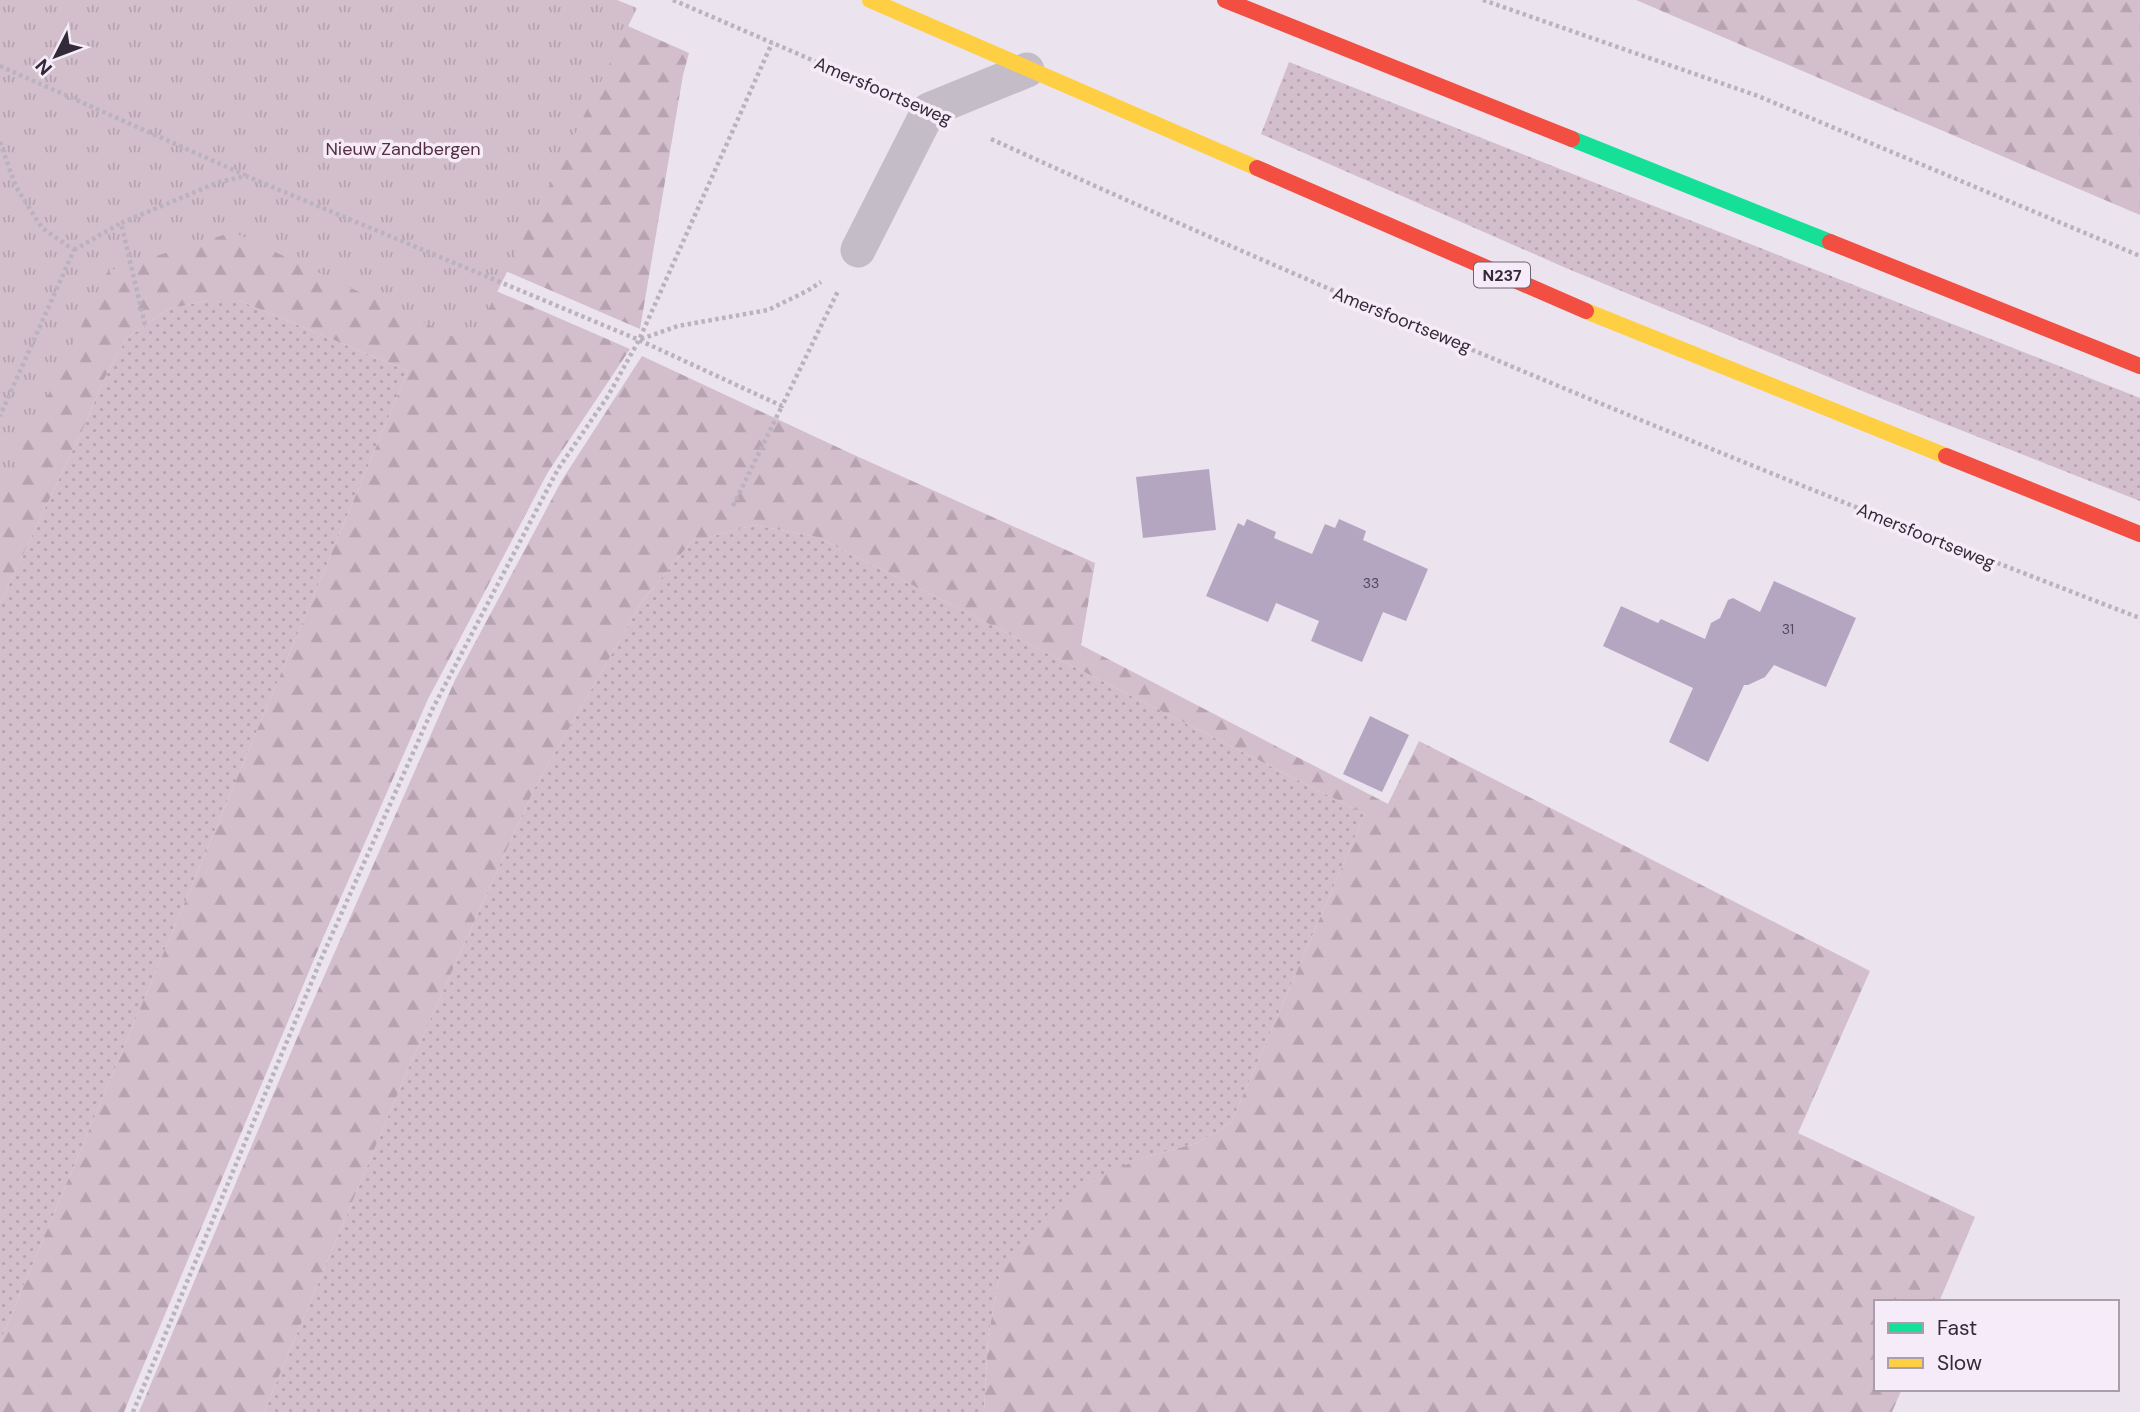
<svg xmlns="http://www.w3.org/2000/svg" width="2140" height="1412" font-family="'DM Sans',sans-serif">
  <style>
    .grass { fill: url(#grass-dots) }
    .forest { fill: url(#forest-firs) }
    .park { fill: url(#park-tufts) }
    .building { fill: #b4a6c1 }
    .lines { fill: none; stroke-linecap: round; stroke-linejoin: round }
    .path { stroke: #bab3be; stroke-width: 4.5; stroke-dasharray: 3.5 3.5; stroke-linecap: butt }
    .lane { stroke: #c4bdc7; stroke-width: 35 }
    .fast { stroke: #16e098; stroke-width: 16 }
    .slow { stroke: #ffcf43; stroke-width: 16 }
    .jam { stroke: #f24e42; stroke-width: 16 }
    .labels { text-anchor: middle; stroke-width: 7; stroke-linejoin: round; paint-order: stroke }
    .number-label { font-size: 14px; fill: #52495a }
    .shield { fill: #f6ecf9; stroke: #6d6472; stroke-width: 2 }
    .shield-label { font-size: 16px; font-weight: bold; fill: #322a38 }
    .street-label { font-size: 18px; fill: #322a38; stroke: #f6ecf9 }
    .park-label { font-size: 18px; fill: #552f3f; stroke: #f6ecf9 }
  </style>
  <defs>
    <pattern id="grass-dots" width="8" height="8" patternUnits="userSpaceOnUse" patternTransform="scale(1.75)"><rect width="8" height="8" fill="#d3becb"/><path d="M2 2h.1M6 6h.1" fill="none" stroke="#b6a3af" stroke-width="1.8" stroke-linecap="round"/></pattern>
    <pattern id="forest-firs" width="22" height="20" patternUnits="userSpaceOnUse" patternTransform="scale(1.75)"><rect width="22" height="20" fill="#d3becb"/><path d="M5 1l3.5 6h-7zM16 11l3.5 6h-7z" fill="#b6a3af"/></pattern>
    <pattern id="park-tufts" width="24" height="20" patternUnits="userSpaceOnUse" patternTransform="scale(1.75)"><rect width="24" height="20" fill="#d3becb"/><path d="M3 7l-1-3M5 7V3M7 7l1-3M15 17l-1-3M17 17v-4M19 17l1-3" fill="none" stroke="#b6a3af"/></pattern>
  </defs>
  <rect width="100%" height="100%" fill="#ebe3ee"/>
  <!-- grass -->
  <g class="grass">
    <path d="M 1289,62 L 2140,398 L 2140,501 L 1867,393 L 1566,268 L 1261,134 Z"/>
    <path d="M 210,300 L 238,300 L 408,371 L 0,1342 L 0,603 L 87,420 L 103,381 L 126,339 L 168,309 Z"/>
    <path d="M 754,525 L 817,537 L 1365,814 L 1231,1123 L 1197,1143 L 1142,1158 L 1000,1274 L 988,1337 L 984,1412 L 264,1412 L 408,1069 L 534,789 L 641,603 L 691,542 Z"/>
  </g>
  <!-- forest -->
  <g class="forest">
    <path d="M 0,0 L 569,0 L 689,53 L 683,75 L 640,329 L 211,144 Z"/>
    <path d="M 1636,0 L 2140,0 L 2140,215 Z"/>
    <path d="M 328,218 L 630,349 L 548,472 L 428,699 L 323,938 L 124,1412 L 0,1412 L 0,1342 L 408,371 L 238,300 L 210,300 L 168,309 L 126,339 L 103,381 L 87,420 L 0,603 L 0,439 L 105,246 Z"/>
    <path d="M 642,356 L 852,454 L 1095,563 L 1081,645 L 1388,804 L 1419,741 L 1870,971 L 1798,1133 L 1975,1217 L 1939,1302 L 1876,1302 L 1876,1389 L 1902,1389 L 1892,1412 L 984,1412 L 988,1337 L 1000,1274 L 1046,1216 L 1080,1185 L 1142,1158 L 1197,1143 L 1231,1123 L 1365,814 L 817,537 L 754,525 L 691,542 L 641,603 L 534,789 L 408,1069 L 264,1412 L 139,1412 L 303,1024 L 455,680 L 562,480 Z"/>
  </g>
  <!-- park -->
  <path class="park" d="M 0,0 L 617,0 L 637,8 L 471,345 L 233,232 L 108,271 L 0,495 Z"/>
  <!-- building -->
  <g class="building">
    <path d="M 1209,469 L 1216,530 L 1143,538 L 1136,477 Z"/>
    <path d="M 1247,519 L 1276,532 L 1274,538 L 1312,554 L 1325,524 L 1335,528 L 1339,519 L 1366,531 L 1363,540 L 1428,569 L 1406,621 L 1383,612 L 1362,662 L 1311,641 L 1319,621 L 1276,603 L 1268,622 L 1206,596 L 1238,523 L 1244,526 Z"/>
    <path d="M 1774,581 L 1856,618 L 1826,687 L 1774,665 L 1765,677 L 1748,685 L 1744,685 L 1708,762 L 1669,742 L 1693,688 L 1603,646 L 1621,606 L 1658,623 L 1661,619 L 1705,639 L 1711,623 L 1720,618 L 1728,600 L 1733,598 L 1760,612 Z"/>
    <path d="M 1370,716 L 1409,735 L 1382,792 L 1343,774 Z"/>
  </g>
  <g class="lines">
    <!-- path -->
    <g class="path">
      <path d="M 673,0 L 884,91"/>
      <path d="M 1483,0 L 1758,96 L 2140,256"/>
      <path d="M 0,66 L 245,175"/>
      <path d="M 991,139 C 1369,311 1753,470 2140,618"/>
      <path d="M 0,142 L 16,187 L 42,228 L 74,250 L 0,416"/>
      <path d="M 74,250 L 121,223"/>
      <path d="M 145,325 L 121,223 L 219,182 L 246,176 L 639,340 L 782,406 L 838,291"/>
      <path d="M 641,339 L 678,326 L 768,310 L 807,291 L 821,282"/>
      <path d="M 733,506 L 782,406"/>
      <path d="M 133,1412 L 322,957 L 433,708 L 558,469 L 608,396 L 639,340 L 772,43"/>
    </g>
    <!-- lane -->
    <path class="lane" d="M 858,250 L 929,110 L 1027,70"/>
    <!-- fast -->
    <path class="fast" d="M 1572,139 L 1830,242"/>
    <!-- slow -->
    <g class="slow">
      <path d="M 870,0 L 1257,168"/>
      <path d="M 1586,311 L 1946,456"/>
    </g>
    <!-- jam -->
    <g class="jam">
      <path d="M 1225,0 L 1572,139"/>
      <path d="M 1257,168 L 1586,311"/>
      <path d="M 1830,242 L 2140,366"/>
      <path d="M 1946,456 L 2140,534"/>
    </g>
  </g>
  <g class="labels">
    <!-- number labels -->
    <g class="number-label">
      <text x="1371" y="588">33</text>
      <text x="1788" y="634">31</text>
    </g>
    <!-- shield labels -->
    <rect class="shield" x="1474" y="262.5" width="56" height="25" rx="5"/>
    <g class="shield-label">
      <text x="1502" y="281">N237</text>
    </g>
    <!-- street labels -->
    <g class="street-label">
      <text transform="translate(883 91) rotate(23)" y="6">Amersfoortseweg</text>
      <text transform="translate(1402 320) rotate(22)" y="6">Amersfoortseweg</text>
      <text transform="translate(1926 536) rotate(22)" y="6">Amersfoortseweg</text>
    </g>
    <!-- park labels -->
    <g class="park-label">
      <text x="403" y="155">Nieuw Zandbergen</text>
    </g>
  </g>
  <!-- legend -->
  <rect x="1874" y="1300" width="245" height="91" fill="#f6ecf9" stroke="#a89eac" stroke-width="2"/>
  <rect x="1888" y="1323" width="35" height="10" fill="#16e098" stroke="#a89eac" stroke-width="2"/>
  <text x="1937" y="1335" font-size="21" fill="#322a38">Fast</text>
  <rect x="1888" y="1358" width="35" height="10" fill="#ffcf43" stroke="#a89eac" stroke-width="2"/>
  <text x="1937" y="1370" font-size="21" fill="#322a38">Slow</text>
  <!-- north arrow -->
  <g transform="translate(56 56) rotate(228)" stroke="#f6ecf9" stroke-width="5" paint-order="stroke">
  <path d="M0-5L12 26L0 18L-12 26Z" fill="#322a38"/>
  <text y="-10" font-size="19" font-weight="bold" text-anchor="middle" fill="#322a38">N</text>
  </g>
</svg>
